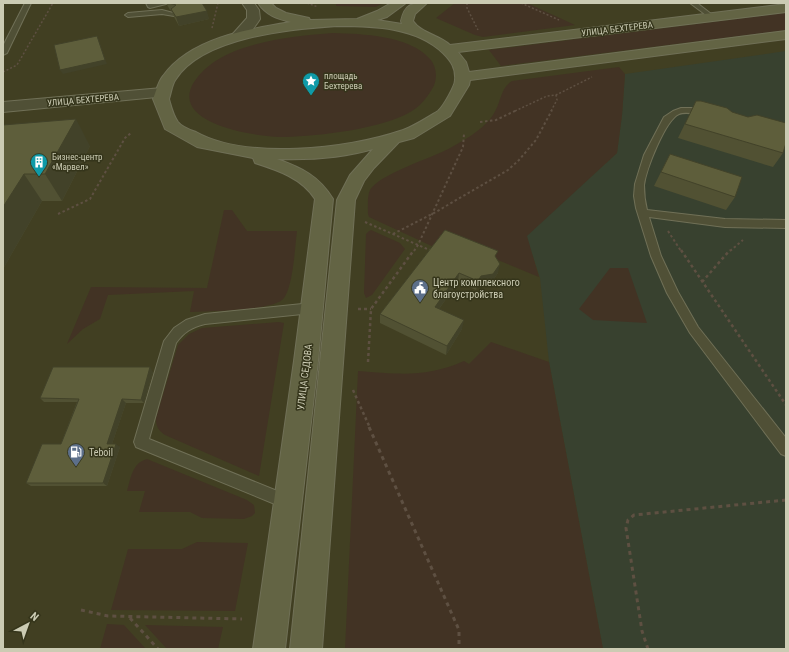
<svg xmlns="http://www.w3.org/2000/svg" width="789" height="652" font-family="'Roboto Condensed',sans-serif">
  <style>
    .medical { fill: #38412f }
    .green { fill: #423324 }
    .lines { fill: none; stroke-linecap: round; stroke-linejoin: round }
    .lane-casing { stroke: #707057; stroke-width: 2 }
    .street-casing { stroke: #707057; stroke-width: 2 }
    .secondary-casing { stroke: #707057; stroke-width: 2 }
    .path-far3 { stroke: #5e5042; stroke-width: 1.5; stroke-dasharray: 2 2; stroke-linecap: butt }
    .path-far2 { stroke: #5e5042; stroke-width: 2; stroke-dasharray: 2.5 2.5; stroke-linecap: butt }
    .path-far1 { stroke: #5e5042; stroke-width: 2.5; stroke-dasharray: 3 3; stroke-linecap: butt }
    .path { stroke: #5e5042; stroke-width: 3; stroke-dasharray: 4 4; stroke-linecap: butt }
    .lane { fill: #505036; fill-rule: evenodd }
    .street { fill: #505036; fill-rule: evenodd }
    .secondary { fill: #636444; fill-rule: evenodd }
    .wall { fill: #515133 }
    .shaded-wall { fill: #424229 }
    .building { fill: #5e5e3b; stroke: #424229 }
    .labels { text-anchor: middle; stroke-width: 3; stroke-linejoin: round; paint-order: stroke }
    .far-street-label { font-size: 9px; fill: #cbcbb3; stroke: #35351b }
    .far-poi-label { font-size: 9px; fill: #cbcbb3; stroke: #35351b; text-anchor: start }
    .poi-label { font-size: 10px; fill: #cbcbb3; stroke: #35351b; text-anchor: start }
    .street-label { font-size: 10px; fill: #cbcbb3; stroke: #35351b }
  </style>
  <rect width="100%" height="100%" fill="#413f22"/>
  <!-- medical -->
  <path class="medical" d="M 786,51 L 786,649 L 603,649 L 549,362 L 540,278 L 526,236 L 617,153 L 622,115 L 625,74 Z"/>
  <!-- green -->
  <g class="green">
    <path d="M 336,3 L 383,3 L 376,7 L 336,6 Z"/>
    <path d="M 455,3 L 527,3 L 575,25 L 483,37 L 475,35 L 436,18 Z"/>
    <path d="M 786,13 L 786,30 L 501,66 L 489,50 Z"/>
    <path d="M 333,33 C 362,34 409,35 430,59 C 437,67 438,80 432,89 C 427,98 420,106 412,111 C 383,129 319,136 285,137 C 252,137 152,121 204,70 C 233,42 293,36 333,33 Z"/>
    <path d="M 619,67 L 625,74 L 622,115 L 617,153 L 527,236 L 539,277 L 445,238 L 436,248 L 369,217 L 368,214 C 368,207 367,196 370,190 C 379,175 425,160 442,152 C 451,148 460,142 469,137 C 478,131 487,124 493,115 C 501,104 500,88 512,81 Z"/>
    <path d="M 224,210 L 232,210 L 247,231 L 297,231 C 295,247 293,286 284,298 C 275,311 208,311 190,312 L 194,291 L 108,295 L 100,319 L 83,329 L 67,344 L 91,287 L 207,288 Z"/>
    <path d="M 371,230 L 400,243 L 405,249 L 372,295 L 366,298 L 364,293 L 366,234 L 369,231 Z"/>
    <path d="M 610,268 L 628,268 L 647,323 L 593,320 L 579,309 Z"/>
    <path d="M 279,322 L 284,323 L 259,476 L 165,435 C 158,430 156,427 156,418 L 178,345 L 189,334 L 202,328 Z"/>
    <path d="M 491,342 L 549,362 L 603,649 L 345,649 L 358,371 C 400,374 425,378 464,361 L 469,364 Z"/>
    <path d="M 147,459 L 247,500 L 254,505 L 255,513 L 252,516 L 244,519 L 202,518 L 190,512 L 139,512 L 145,491 L 127,491 C 131,478 132,463 147,459 Z"/>
    <path d="M 197,542 L 248,543 L 235,611 L 111,610 L 128,549 L 182,549 Z"/>
    <path d="M 107,624 L 124,625 L 146,649 L 100,649 Z"/>
    <path d="M 145,625 L 223,627 L 218,649 L 167,649 Z"/>
  </g>
  <g class="lines">
    <!-- lane casing -->
    <g class="lane-casing">
      <g id="lane">
        <path d="M 25,3 L 31,3 L 7,53 L 3,55 L 3,46 Z"/>
        <path d="M 146,3 L 170,3 L 150,8 L 148,7 Z"/>
        <path d="M 690,3 L 697,3 L 715,17 L 710,18 Z"/>
        <path d="M 162,10 L 177,14 L 174,16 L 162,14 L 128,17 L 125,15 L 128,13 Z"/>
        <path d="M 681,108 L 691,108 L 711,110 L 712,112 C 706,118 689,110 679,114 C 665,120 646,170 644,185 C 644,194 645,202 647,210 L 725,219 L 786,220 L 786,228 L 725,227 L 649,217 L 661,256 L 678,292 L 698,327 L 786,438 L 786,456 L 781,454 L 690,333 L 667,293 L 651,256 L 636,208 L 634,196 L 635,184 L 644,155 L 664,117 L 673,111 Z"/>
        <path d="M 312,303 L 316,305 L 318,308 L 316,311 L 312,313 L 205,324 C 192,327 184,332 176,343 L 149,439 L 292,497 L 294,502 L 292,507 L 287,509 L 136,447 L 134,442 L 164,341 L 174,328 L 186,320 L 205,314 Z"/>
      </g>
    </g>
    <!-- street casing -->
    <g class="street-casing">
      <g id="street">
        <path d="M 242,3 L 254,3 L 259,10 L 260,19 C 254,28 245,42 233,39 L 231,36 L 247,18 L 247,10 Z"/>
        <path d="M 162,88 L 167,90 L 170,93 L 167,96 L 3,112 L 3,102 Z"/>
      </g>
    </g>
    <!-- secondary casing -->
    <g class="secondary-casing">
      <path id="secondary" d="M 258,3 L 271,3 L 276,8 L 286,13 L 309,18 L 310,20 L 357,19 L 377,11 L 391,3 L 406,3 L 387,17 L 377,20 L 402,24 L 401,21 C 405,4 411,3 427,3 L 415,14 L 413,21 C 421,33 439,35 450,45 L 786,4 L 786,12 L 458,52 L 466,62 L 469,72 L 786,31 L 786,39 L 470,80 L 469,85 L 450,116 L 414,138 L 399,142 L 374,168 L 364,181 L 355,200 L 322,649 L 290,649 L 337,200 L 350,175 L 373,149 C 343,158 309,160 277,159 C 302,168 319,176 333,199 L 318,361 L 285,649 L 253,649 L 294,361 L 315,199 C 302,178 277,170 255,163 L 253,158 L 197,147 L 165,129 L 153,99 C 156,92 158,82 163,76 C 190,38 248,29 291,22 C 277,19 266,15 258,3 ZM 337,26 C 373,26 416,27 443,53 C 451,61 456,68 455,80 C 455,86 443,107 438,111 C 428,117 411,128 400,131 C 347,149 246,160 196,132 C 190,130 181,126 178,122 C 173,115 171,106 169,99 C 171,93 172,84 176,79 C 203,37 291,29 337,26 Z"/>
    </g>
    <!-- path-far3 -->
    <g class="path-far3">
      <path d="M 307,3 L 318,7"/>
      <path d="M 467,3 L 467,8 L 478,30"/>
      <path d="M 521,3 L 559,20"/>
      <path d="M 212,28 L 218,3"/>
      <path d="M 3,72 L 17,65 L 53,3"/>
      <path d="M 515,111 L 547,96 L 556,95 L 592,77"/>
      <path d="M 551,111 L 557,100 L 556,95"/>
    </g>
    <!-- path-far2 -->
    <g class="path-far2">
      <path d="M 480,122 L 496,120 L 517,110"/>
      <path d="M 58,214 L 90,199 L 125,138 L 131,133"/>
      <path d="M 365,222 L 432,251"/>
      <path d="M 668,231 L 681,251"/>
      <path d="M 393,234 L 434,213 L 508,170 L 519,160 L 536,140 L 552,110"/>
      <path d="M 414,251 L 418,245 L 463,147 L 464,134"/>
      <path d="M 730,251 L 743,240"/>
    </g>
    <!-- path-far1 -->
    <g class="path-far1">
      <path d="M 429,250 L 432,251"/>
      <path d="M 681,250 L 786,405"/>
      <path d="M 702,282 L 730,250"/>
      <path d="M 358,309 L 371,309"/>
      <path d="M 368,362 L 371,309 L 414,250"/>
      <path d="M 353,390 L 370,428"/>
    </g>
    <!-- path -->
    <g class="path">
      <path d="M 369,427 L 459,630 L 459,649"/>
      <path d="M 81,610 L 108,616 L 242,619"/>
      <path d="M 130,618 L 158,649"/>
      <path d="M 648,649 L 642,631 L 626,528 L 628,520 L 634,515 L 786,500"/>
    </g>
    <!-- lane -->
    <use href="#lane" class="lane"/>
    <!-- street -->
    <use href="#street" class="street"/>
    <!-- secondary -->
    <use href="#secondary" class="secondary"/>
  </g>
  <!-- wall -->
  <g class="wall">
    <path d="M 166,3 L 202,3 L 209,19 L 179,26 L 174,17 L 172,11 L 170,10 Z"/>
    <path d="M 696,101 L 783,153 L 773,167 L 678,138 Z"/>
    <path d="M 3,125 L 90,146 L 62,201 L 42,201 L 3,269 Z"/>
    <path d="M 670,154 L 735,197 L 726,210 L 654,186 Z"/>
    <path d="M 445,230 L 496,258 L 498,273 L 491,283 L 479,285 L 476,290 L 458,282 L 439,309 L 462,329 L 446,355 L 380,323 L 380,314 Z"/>
    <path d="M 153,372 L 144,403 L 126,403 L 112,444 L 120,447 L 107,486 L 31,486 L 26,483 L 61,444 L 77,402 L 44,402 L 40,398 Z"/>
  </g>
  <!-- shaded-wall -->
  <g class="shaded-wall">
    <path d="M 207,11 L 209,19 L 179,26 L 176,17 Z"/>
    <path d="M 97,36 L 107,64 L 63,74 L 60,70 Z"/>
    <path d="M 76,119 L 90,146 L 62,201 L 45,174 Z"/>
    <path d="M 24,174 L 42,201 L 3,269 L 3,207 Z"/>
    <path d="M 500,264 L 498,273 L 491,283 L 479,285 L 476,290 L 478,281 L 481,276 Z"/>
    <path d="M 459,273 L 458,282 L 434,316 L 435,307 Z"/>
    <path d="M 464,320 L 462,329 L 446,355 L 447,346 Z"/>
    <path d="M 150,367 L 153,372 L 144,403 L 141,400 Z"/>
    <path d="M 122,399 L 126,403 L 111,447 L 107,444 Z"/>
    <path d="M 116,444 L 120,447 L 107,486 L 103,483 Z"/>
  </g>
  <!-- building -->
  <g class="building">
    <path d="M 169,3 L 202,3 L 207,11 L 176,17 L 171,9 L 176,5 Z"/>
    <path d="M 97,36 L 105,60 L 60,70 L 54,45 Z"/>
    <path d="M 696,101 L 701,101 L 727,108 L 732,112 L 748,117 L 757,115 L 786,123 L 786,143 L 783,153 L 685,124 Z"/>
    <path d="M 76,119 L 45,174 L 24,174 L 3,207 L 3,125 Z"/>
    <path d="M 670,154 L 742,177 L 735,197 L 661,172 Z"/>
    <path d="M 445,230 L 498,251 L 495,256 L 500,264 L 493,274 L 481,276 L 478,281 L 459,273 L 435,307 L 464,320 L 447,346 L 380,314 Z"/>
    <path d="M 53,367 L 150,367 L 141,400 L 122,399 L 107,444 L 116,444 L 103,483 L 26,483 L 42,444 L 61,444 L 79,399 L 40,398 Z"/>
  </g>
  <!-- icons -->
  <defs>
    <g id="sight-pin" transform="scale(0.9)"><path d="M0 17L-7.5 6A9.5 9.5 0 1 1 7.5 6Z" fill="#0f9aa8" stroke="#35351b"/><path d="M0-6L1.8-2.2L6-1.7L2.9 1.2L3.7 5.4L0 3.3L-3.7 5.4L-2.9 1.2L-6-1.7L-1.8-2.2Z" fill="#fff"/></g>
    <g id="building-pin" transform="scale(0.9)"><path d="M0 17L-7.5 6A9.5 9.5 0 1 1 7.5 6Z" fill="#0f9aa8" stroke="#35351b"/><path d="M-4-6H4V6H1V3H-1V6H-4ZM-2.5-4.3h1.7v1.8h-1.7ZM.8-4.3h1.7v1.8H.8ZM-2.5-1h1.7V.8h-1.7ZM.8-1h1.7V.8H.8Z" fill="#fff"/></g>
    <g id="civic-pin" transform="scale(0.9)"><path d="M0 17L-7.5 6A9.5 9.5 0 1 1 7.5 6Z" fill="#5c6f8a" stroke="#35351b"/><path d="M-.6-6.5H3V-4.5H.6V-3L4-1V1h2V6H-6V1h2V-1L-.6-3ZM-1.2 2.5V6h2.4V2.5Z" fill="#fff"/></g>
    <g id="fuel-pin" transform="scale(0.9)"><path d="M0 17L-7.5 6A9.5 9.5 0 1 1 7.5 6Z" fill="#5c6f8a" stroke="#35351b"/><path d="M-5.5-6h7V0h2V4h1.3V-2.5L3-4.5l.8-.8L6-3V5H2.5V1h-1V6h-7ZM-4.2-4.7v3.2H.2V-4.7Z" fill="#fff"/></g>
  </defs>
  <g fill-rule="evenodd">
    <use href="#sight-pin" x="311" y="81"/>
    <use href="#building-pin" x="39" y="162"/>
    <use href="#civic-pin" x="420" y="288"/>
    <use href="#fuel-pin" x="76" y="452"/>
  </g>
  <g class="labels">
    <!-- far-street labels -->
    <g class="far-street-label">
      <text transform="translate(617 29) rotate(-7)" y="3">УЛИЦА БЕХТЕРЕВА</text>
      <text transform="translate(83 100) rotate(-5)" y="3">УЛИЦА БЕХТЕРЕВА</text>
    </g>
    <!-- far-poi labels -->
    <g class="far-poi-label">
      <text x="324" y="79">площадь<tspan x="324" dy="10">Бехтерева</tspan></text>
      <text x="52" y="160">Бизнес-центр<tspan x="52" dy="10">«Марвел»</tspan></text>
    </g>
    <!-- poi labels -->
    <g class="poi-label">
      <text x="433" y="286">Центр комплексного<tspan x="433" dy="12">благоустройства</tspan></text>
      <text x="89" y="456">Teboil</text>
    </g>
    <!-- street labels -->
    <g class="street-label">
      <text transform="translate(304 377) rotate(-83)" y="4">УЛИЦА СЕДОВА</text>
    </g>
  </g>
  <!-- border -->
  <rect width="789" height="652" fill="none" stroke="#cbcbb3" stroke-width="8"/>
  <!-- north arrow -->
  <g transform="translate(28 624) rotate(41)" stroke="#35351b" stroke-width="3" paint-order="stroke">
  <path d="M0-3L7 15L0 10L-7 15Z" fill="#cbcbb3"/>
  <text y="-6" font-size="11" font-weight="bold" text-anchor="middle" fill="#cbcbb3">N</text>
  </g>
</svg>
